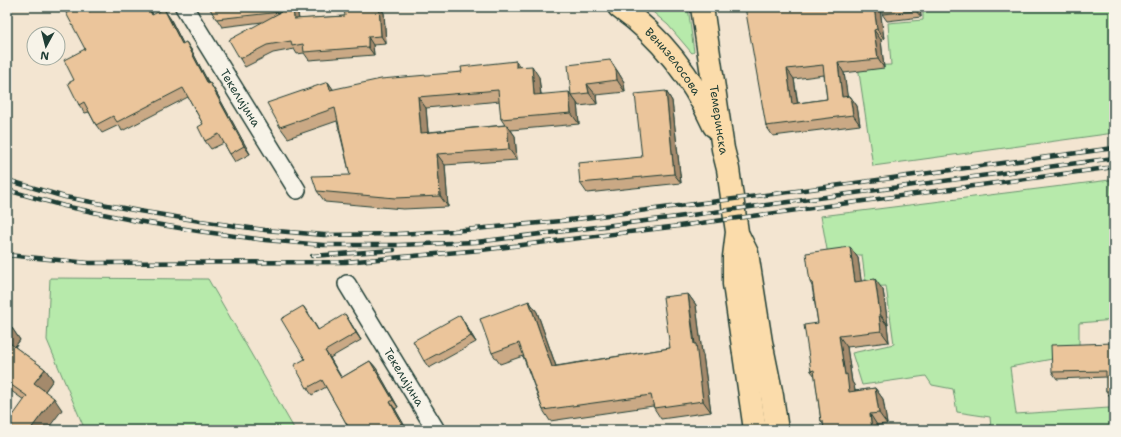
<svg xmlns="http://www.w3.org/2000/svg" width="1121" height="437" font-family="'Shantell Sans',sans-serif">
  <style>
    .green { fill: #b7eaab; stroke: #6b9470 }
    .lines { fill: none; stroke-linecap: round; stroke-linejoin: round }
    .minor-casing { stroke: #1f3d34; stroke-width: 20 }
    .major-casing { stroke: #1f3d34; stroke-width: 25 }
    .minor { stroke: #f7f3e8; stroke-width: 17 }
    .major { stroke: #fbdcab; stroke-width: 22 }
    .rail-casing { stroke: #1f3d34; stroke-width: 4.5 }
    .rail { stroke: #f7f3e8; stroke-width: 3; stroke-dasharray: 9; stroke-linecap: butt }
    .wall { fill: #caa985; stroke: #1f3d34; fill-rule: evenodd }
    .shaded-wall { fill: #a48a6c; stroke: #1f3d34 }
    .building { fill: #ebc59b; stroke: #1f3d34; fill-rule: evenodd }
    .labels { text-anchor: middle; stroke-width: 4; stroke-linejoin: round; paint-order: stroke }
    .street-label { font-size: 12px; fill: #1f3d34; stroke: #f7f3e8 }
  </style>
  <rect width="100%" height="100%" fill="#f3e5d1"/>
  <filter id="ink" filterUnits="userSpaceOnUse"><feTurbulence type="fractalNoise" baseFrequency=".025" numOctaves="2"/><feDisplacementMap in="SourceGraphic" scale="8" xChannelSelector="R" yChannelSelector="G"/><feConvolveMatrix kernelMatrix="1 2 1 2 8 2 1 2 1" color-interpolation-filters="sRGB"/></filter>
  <g filter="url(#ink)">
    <!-- green -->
    <g class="green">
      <path d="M 647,7 L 688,7 L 694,52 L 692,53 L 691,52 L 668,25 Z"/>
      <path d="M 923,7 L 1114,7 L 1114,133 L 873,166 L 858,66 L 891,65 L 888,23 L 923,20 Z"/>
      <path d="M 1110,180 L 1114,203 L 1114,320 L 1079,323 L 1079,347 L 1052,359 L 1010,367 L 1016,414 L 1109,408 L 1114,412 L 1114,430 L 972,430 L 991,428 L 990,417 L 957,412 L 953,389 L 932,385 L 926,376 L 862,385 L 852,353 L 894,344 L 886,286 L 866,287 L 862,255 L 828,255 L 821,216 Z"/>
      <path d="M 50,278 L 208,279 L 295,430 L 85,430 L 47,340 Z"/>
    </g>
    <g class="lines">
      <!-- minor casing -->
      <g class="minor-casing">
        <g id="minor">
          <path id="s1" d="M 184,7 L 297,190"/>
          <path id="s2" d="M 347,284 L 436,430"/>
        </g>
      </g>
      <!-- major casing -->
      <g class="major-casing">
        <g id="major">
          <path id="s3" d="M 619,7 C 661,37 693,79 714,126"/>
          <path id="s4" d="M 702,7 L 723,149 L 728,169 L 737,232 L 734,257 L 734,284 L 755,430"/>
          <path d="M 739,237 L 747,253 L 761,342 L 772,396 L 777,430"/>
        </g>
      </g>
      <!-- minor -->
      <use href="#minor" class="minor"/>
      <!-- major -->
      <use href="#major" class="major"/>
      <!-- rail casing -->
      <g class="rail-casing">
        <g id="rail">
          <path d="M 7,180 L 65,197 L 139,211 L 200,221 L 265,230 L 324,235 L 397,234 L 453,231 L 561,221 L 789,192 L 1114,148"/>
          <path d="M 7,190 L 64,206 L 137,221 L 198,231 L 265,240 L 323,245 L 398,245 L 476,242 L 677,217 L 1114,158"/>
          <path d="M 7,255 L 89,263 L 345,262 L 481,250 L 679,226 L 1114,167"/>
          <path d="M 312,256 L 394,250"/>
        </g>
      </g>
      <!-- rail -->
      <use href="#rail" class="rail"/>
    </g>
    <!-- wall -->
    <g class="wall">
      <path d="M 78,7 L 86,7 L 89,11 L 98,7 L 149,7 L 153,15 L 170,18 L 183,44 L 186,42 L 192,51 L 209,84 L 216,92 L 250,154 L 235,162 L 230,154 L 224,143 L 211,149 L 205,141 L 203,124 L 188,97 L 122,131 L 119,125 L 102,133 L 96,125 L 89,112 L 85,113 L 79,105 L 74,80 L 85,49 Z"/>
      <path d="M 209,7 L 297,7 L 299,19 L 345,16 L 357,7 L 380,7 L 384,13 L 386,44 L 373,45 L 374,55 L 309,60 L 304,53 L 297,54 L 294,49 L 273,53 L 245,67 L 240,59 L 262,22 L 222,27 Z"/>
      <path d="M 920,7 L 921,17 L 887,21 L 882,14 Z"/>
      <path d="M 782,9 L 880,9 L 884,39 L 881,40 L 884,68 L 844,73 L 847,96 L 850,96 L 857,106 L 860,125 L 773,136 L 766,126 ZM 824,75 L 827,99 L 798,103 L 794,79 Z"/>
      <path d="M 610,60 L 618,72 L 624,82 L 625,92 L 596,95 L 597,104 L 579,106 L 571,95 Z"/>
      <path d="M 516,61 L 520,67 L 539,77 L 541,94 L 577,103 L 579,124 L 511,130 L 515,136 L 517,160 L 445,165 L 448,207 L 403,209 L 325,202 L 317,191 L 350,175 L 337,121 L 288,138 L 280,127 L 328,82 L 333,90 L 462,72 ZM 500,101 L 501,119 L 505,125 L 428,132 L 426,108 Z"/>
      <path d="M 666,91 L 672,101 L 681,183 L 587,193 L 580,183 L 642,157 Z"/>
      <path d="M 850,247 L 858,258 L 861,281 L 883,290 L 888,325 L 887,325 L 889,342 L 847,347 L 852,382 L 854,385 L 855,391 L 875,388 L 883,399 L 887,424 L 877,425 L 823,424 L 821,421 L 815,376 L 811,371 L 818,323 L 812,286 L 810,282 Z"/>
      <path d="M 688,294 L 696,305 L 702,353 L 703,355 L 711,412 L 661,419 L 654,408 L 653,406 L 550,421 L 543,410 L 523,356 L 500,364 L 492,353 L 529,301 L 537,312 L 556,366 L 670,348 Z"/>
      <path d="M 303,306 L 318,330 L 350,322 L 361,340 L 330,358 L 341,378 L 370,361 L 376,368 L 398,407 L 395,409 L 407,430 L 350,430 L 326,387 L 312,395 L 307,388 L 305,359 Z"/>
      <path d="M 464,322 L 476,342 L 429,368 L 424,361 Z"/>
      <path d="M 7,325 L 12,328 L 20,340 L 15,347 L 45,369 L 53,380 L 45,391 L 62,410 L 24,400 L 7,388 Z"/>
      <path d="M 1114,343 L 1114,398 L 1111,398 L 1106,391 L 1106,377 L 1057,379 L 1052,372 Z"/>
    </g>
    <!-- shaded-wall -->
    <g class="shaded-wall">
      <path d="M 148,7 L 149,7 L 158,24 L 152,15 Z"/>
      <path d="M 293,7 L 297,7 L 300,27 L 294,19 Z"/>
      <path d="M 379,7 L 380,7 L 384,13 L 386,44 L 381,36 Z"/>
      <path d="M 777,7 L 782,7 L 784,19 L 777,9 Z"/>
      <path d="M 874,7 L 879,7 L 880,9 L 884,39 L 877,29 Z"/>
      <path d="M 916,7 L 920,7 L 921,17 L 916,11 Z"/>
      <path d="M 164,9 L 170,18 L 188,53 L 182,44 Z"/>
      <path d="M 874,30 L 881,40 L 884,68 L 878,59 Z"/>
      <path d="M 368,37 L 373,45 L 374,55 L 368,47 Z"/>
      <path d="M 186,42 L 192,51 L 214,93 L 208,84 Z"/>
      <path d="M 610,60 L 618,72 L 624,82 L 625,92 L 617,80 Z"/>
      <path d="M 516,61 L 523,72 L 516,67 Z"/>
      <path d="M 838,63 L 844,73 L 849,107 L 842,97 Z"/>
      <path d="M 532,66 L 539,77 L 542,106 L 534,95 Z"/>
      <path d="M 787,69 L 794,79 L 799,114 L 792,104 Z"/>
      <path d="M 328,82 L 336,93 L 330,90 Z"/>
      <path d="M 210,83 L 216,92 L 250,154 L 244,146 Z"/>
      <path d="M 587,84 L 596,95 L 597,104 L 589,93 Z"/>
      <path d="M 666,91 L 672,101 L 681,183 L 674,174 Z"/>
      <path d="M 569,92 L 577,103 L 579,124 L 571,113 Z"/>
      <path d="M 850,96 L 857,106 L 860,125 L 853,115 Z"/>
      <path d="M 418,97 L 426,108 L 429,144 L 421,133 Z"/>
      <path d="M 507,125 L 515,136 L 517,160 L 509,149 Z"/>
      <path d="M 437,154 L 445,165 L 448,207 L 440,196 Z"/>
      <path d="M 850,247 L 858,258 L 863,293 L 855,282 Z"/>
      <path d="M 875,279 L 883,290 L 888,325 L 880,314 Z"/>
      <path d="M 688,294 L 696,305 L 702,353 L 703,355 L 711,412 L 703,401 Z"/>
      <path d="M 529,301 L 537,312 L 560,378 L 552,367 Z"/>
      <path d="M 303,306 L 309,314 L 323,338 Z"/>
      <path d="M 345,314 L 350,322 L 361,340 L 356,333 Z"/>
      <path d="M 879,314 L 887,325 L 889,342 L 881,331 Z"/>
      <path d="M 460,315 L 464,322 L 476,342 L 471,336 Z"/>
      <path d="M 12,328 L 20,340 L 12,350 L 7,344 L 7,334 Z"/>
      <path d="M 839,336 L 847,347 L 852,382 L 854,385 L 857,403 L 849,392 L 845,375 Z"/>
      <path d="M 325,351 L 330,358 L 346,385 L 341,378 Z"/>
      <path d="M 370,361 L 376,368 L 398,407 L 393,400 Z"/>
      <path d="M 45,369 L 53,380 L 42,395 L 34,383 Z"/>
      <path d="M 875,388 L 883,399 L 887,424 L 879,413 Z"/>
      <path d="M 54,398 L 62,410 L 47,430 L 30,430 Z"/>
      <path d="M 390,402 L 395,409 L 407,430 L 402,424 Z"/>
      <path d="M 870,414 L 877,425 L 878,430 L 872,430 Z"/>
    </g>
    <!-- building -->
    <g class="building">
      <path d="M 78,7 L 86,7 L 88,12 L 98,7 L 148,7 L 152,15 L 164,9 L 182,44 L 186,42 L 208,84 L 210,83 L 244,146 L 230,154 L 219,134 L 205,141 L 198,127 L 203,124 L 183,88 L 117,122 L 113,116 L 96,125 L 84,102 L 79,105 L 68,83 L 74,80 L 64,60 L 85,49 L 66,13 Z"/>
      <path d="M 209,7 L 293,7 L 294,19 L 345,16 L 344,8 L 357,7 L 379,7 L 381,36 L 368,37 L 368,47 L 304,52 L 303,44 L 292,46 L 291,41 L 267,45 L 240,59 L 229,40 L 281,12 L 216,19 Z"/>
      <path d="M 745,7 L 777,7 L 777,9 L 799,7 L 874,7 L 877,29 L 874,30 L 878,59 L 838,63 L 842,97 L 850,96 L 853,115 L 766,126 ZM 823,65 L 827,99 L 792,104 L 787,69 Z"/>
      <path d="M 882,7 L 916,7 L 916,11 L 882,14 Z"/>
      <path d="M 610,60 L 616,70 L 617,80 L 587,84 L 589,93 L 571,95 L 568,65 Z"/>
      <path d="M 516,61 L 516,67 L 532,66 L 534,95 L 569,92 L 571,113 L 501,119 L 498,90 L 418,97 L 421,133 L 507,125 L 509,149 L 437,154 L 440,196 L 395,198 L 317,191 L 312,176 L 350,175 L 335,108 L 280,127 L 267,103 L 328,82 L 330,90 L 381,79 L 462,72 L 461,67 Z"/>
      <path d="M 666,91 L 674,174 L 580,183 L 578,163 L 642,157 L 635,94 Z"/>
      <path d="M 850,247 L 855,282 L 875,279 L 880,314 L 879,314 L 881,331 L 839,336 L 845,375 L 847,374 L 849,392 L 875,388 L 879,413 L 870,414 L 872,430 L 824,430 L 823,421 L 821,421 L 814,370 L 811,371 L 804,325 L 818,323 L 812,282 L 810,282 L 806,253 Z"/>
      <path d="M 688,294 L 694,344 L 696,344 L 703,401 L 654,408 L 651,395 L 543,410 L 519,343 L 492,353 L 480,319 L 529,301 L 552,367 L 670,348 L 663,297 Z"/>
      <path d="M 303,306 L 318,330 L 345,314 L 356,333 L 325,351 L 341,378 L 370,361 L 393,400 L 390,402 L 402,424 L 391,430 L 350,430 L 322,380 L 307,388 L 294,365 L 305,359 L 281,319 Z"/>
      <path d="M 460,315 L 471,336 L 424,361 L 413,341 Z"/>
      <path d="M 7,325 L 12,328 L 7,334 Z"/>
      <path d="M 7,341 L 45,369 L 34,383 L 54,398 L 30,430 L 7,430 L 7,424 L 27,396 L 7,382 Z"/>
      <path d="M 1114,343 L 1114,391 L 1106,391 L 1106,371 L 1052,372 L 1051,345 Z"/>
    </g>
  </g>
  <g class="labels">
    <!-- street labels -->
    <g class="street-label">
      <text dy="4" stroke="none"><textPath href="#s3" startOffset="77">Венизелосова</textPath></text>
      <text dy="4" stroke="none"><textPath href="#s1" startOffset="107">Текелијина</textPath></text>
      <text dy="4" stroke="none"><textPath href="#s4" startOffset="114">Темеринска</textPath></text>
      <text dy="4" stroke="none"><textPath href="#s2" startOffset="109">Текелијина</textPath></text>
    </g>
  </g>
  <!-- margin -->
  <rect width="1121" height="437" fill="none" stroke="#f7f3e8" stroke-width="24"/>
  <rect x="12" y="12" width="1097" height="413" fill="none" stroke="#1f3d34" stroke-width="1.5" filter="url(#ink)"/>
  <!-- north arrow -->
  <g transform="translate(46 46) rotate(187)"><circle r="19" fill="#f7f3e8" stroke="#a1aaa0"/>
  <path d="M0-3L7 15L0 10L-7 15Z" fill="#1f3d34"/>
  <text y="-6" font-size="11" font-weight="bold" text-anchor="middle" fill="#1f3d34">N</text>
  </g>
</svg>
